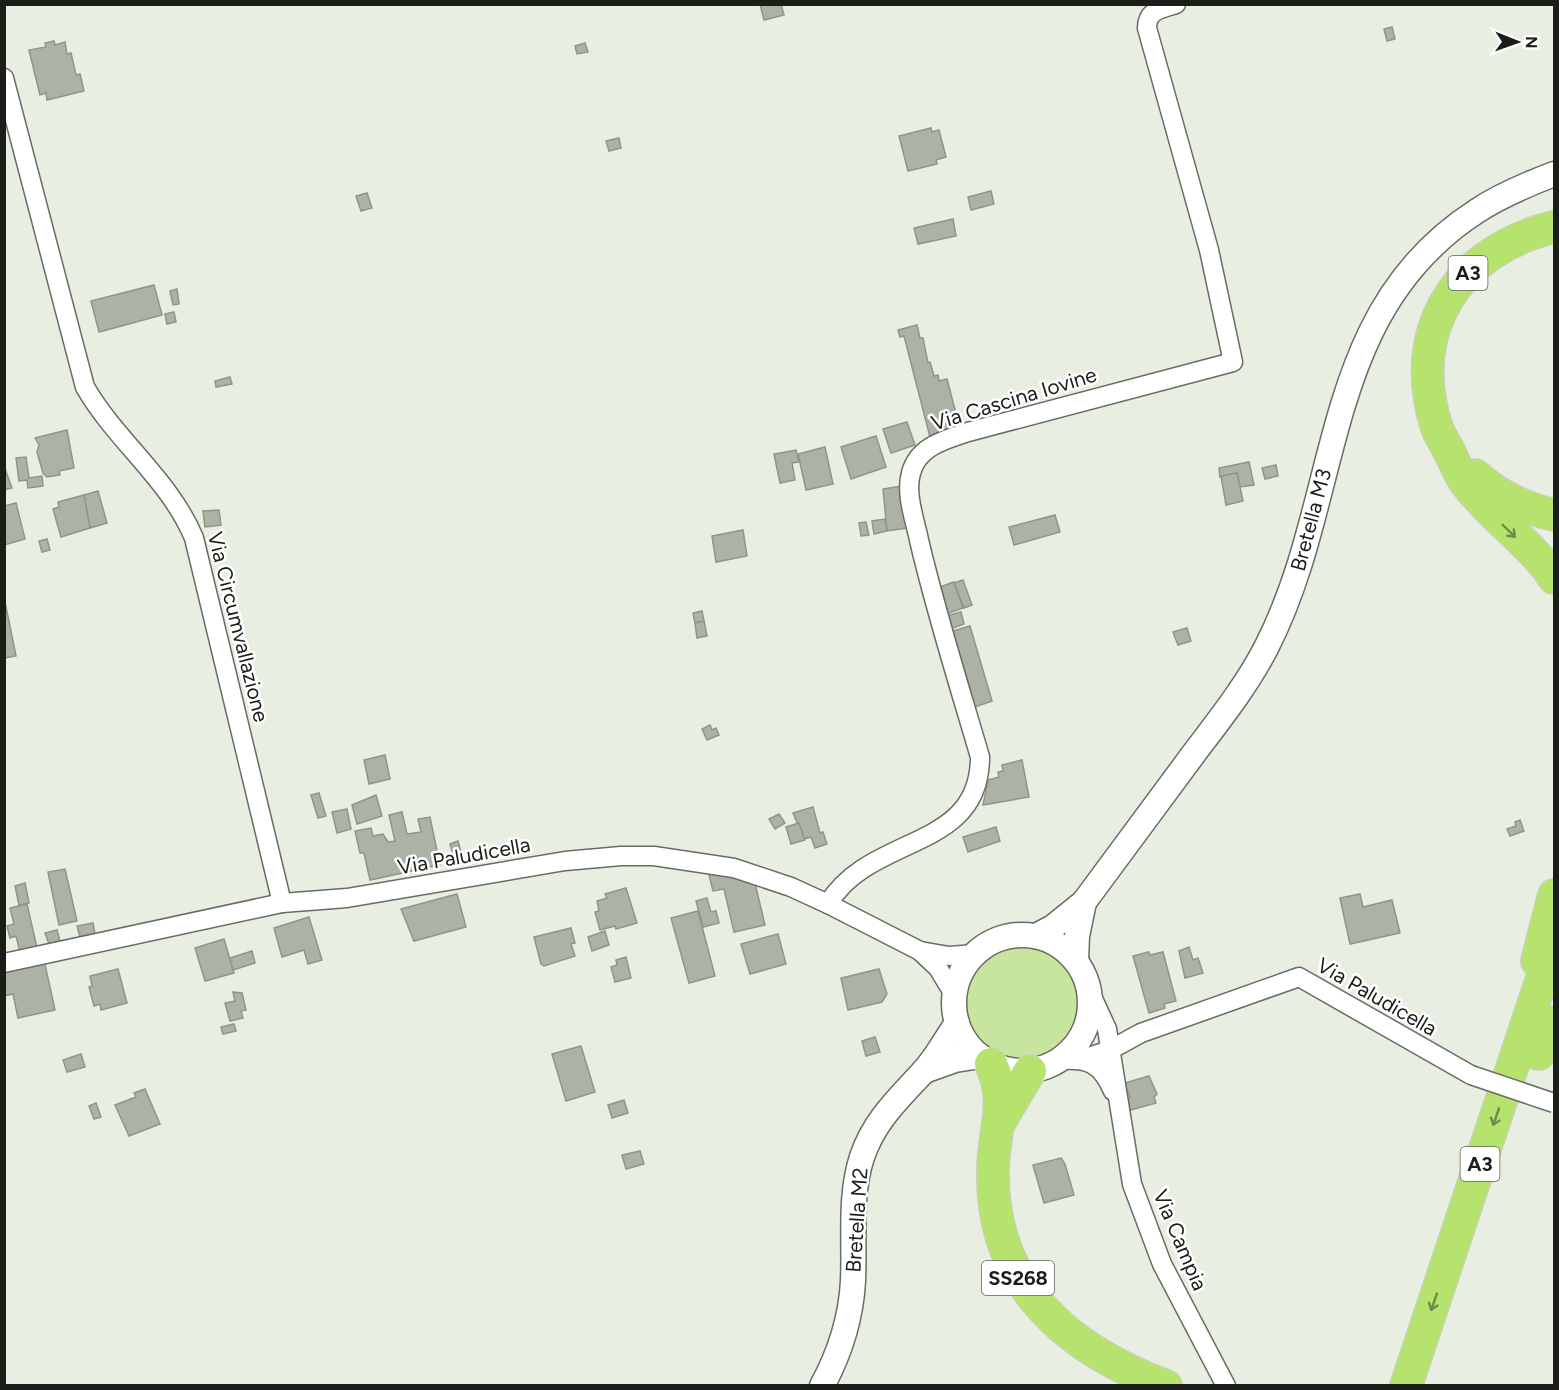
<svg xmlns="http://www.w3.org/2000/svg" width="1559" height="1390" font-family="Figtree,sans-serif">
  <style>
    .green { fill: #c8e5a0 }
    .building { fill: #adb2a7; stroke: #90958a; stroke-width: 1.5 }
    .lines { fill: none; stroke-linecap: round; stroke-linejoin: round }
    .street-casing { stroke: #686d62; stroke-width: 21 }
    .secondary-casing { stroke: #686d62; stroke-width: 27 }
    .highway-casing { stroke: #cdcdcc; stroke-width: 34 }
    .street { stroke: #fff; stroke-width: 18 }
    .secondary { stroke: #fff; stroke-width: 24 }
    .highway { stroke: #b6e36e; stroke-width: 32 }
    .street-bridge-casing { stroke: #686d62; stroke-width: 21; stroke-linecap: butt }
    .street-bridge { stroke: #fff; stroke-width: 18 }
    .oneway { stroke: #708a48 }
    .labels { text-anchor: middle; stroke-width: 5; stroke-linejoin: round; paint-order: stroke }
    .shield { fill: #fff; stroke: #5f615e; stroke-width: 1.5 }
    .shield-label { font-size: 20px; font-weight: bold; fill: #1b1d19 }
    .street-label { font-size: 21px; fill: #1b1d19; stroke: #fff }
  </style>
  <rect width="100%" height="100%" fill="#e9eee2"/>
  <!-- green -->
  <circle class="green" cx="1022" cy="1004" r="56"/>
  <!-- building -->
  <g class="building">
    <path d="M 760,4 L 781,4 L 784,15 L 764,20 Z"/>
    <path d="M 1392,27 L 1395,39 L 1387,41 L 1384,29 Z"/>
    <path d="M 54,41 L 55,45 L 65,42 L 67,54 L 71,53 L 76,75 L 80,74 L 84,91 L 47,100 L 46,93 L 40,95 L 29,50 L 46,47 L 45,43 Z"/>
    <path d="M 585,43 L 588,52 L 577,54 L 575,46 Z"/>
    <path d="M 931,128 L 932,132 L 939,130 L 946,157 L 936,160 L 937,164 L 908,171 L 899,136 Z"/>
    <path d="M 619,138 L 621,148 L 609,151 L 606,141 Z"/>
    <path d="M 991,191 L 994,204 L 971,210 L 968,197 Z"/>
    <path d="M 367,193 L 372,208 L 361,211 L 356,196 Z"/>
    <path d="M 953,219 L 956,236 L 918,244 L 914,228 Z"/>
    <path d="M 154,285 L 162,315 L 99,332 L 91,301 Z"/>
    <path d="M 177,289 L 179,304 L 173,305 L 170,291 Z"/>
    <path d="M 174,312 L 176,322 L 167,324 L 165,314 Z"/>
    <path d="M 917,325 L 920,338 L 923,338 L 928,363 L 930,362 L 934,376 L 938,375 L 939,381 L 947,379 L 960,429 L 930,437 L 904,336 L 900,337 L 898,330 Z"/>
    <path d="M 230,377 L 232,384 L 216,387 L 215,381 Z"/>
    <path d="M 907,422 L 915,445 L 891,453 L 883,429 Z"/>
    <path d="M 67,430 L 74,468 L 59,471 L 60,475 L 47,477 L 43,473 L 37,452 L 39,445 L 35,438 Z"/>
    <path d="M 876,436 L 886,467 L 851,479 L 841,447 Z"/>
    <path d="M 825,447 L 833,484 L 806,490 L 798,454 Z"/>
    <path d="M 796,450 L 799,462 L 792,463 L 795,480 L 780,483 L 774,454 Z"/>
    <path d="M 26,457 L 29,478 L 42,476 L 43,486 L 28,488 L 27,480 L 19,481 L 16,458 Z"/>
    <path d="M 1249,462 L 1254,485 L 1240,487 L 1237,473 L 1220,477 L 1219,468 Z"/>
    <path d="M 1276,465 L 1278,476 L 1265,479 L 1262,468 Z"/>
    <path d="M 4,466 L 12,488 L 4,490 Z"/>
    <path d="M 1237,473 L 1243,501 L 1226,505 L 1221,476 Z"/>
    <path d="M 901,486 L 907,528 L 887,531 L 883,489 Z"/>
    <path d="M 98,491 L 107,523 L 90,528 L 84,495 Z"/>
    <path d="M 84,495 L 90,528 L 61,537 L 53,509 L 59,507 L 58,502 Z"/>
    <path d="M 16,503 L 25,539 L 4,545 L 4,506 Z"/>
    <path d="M 219,510 L 221,525 L 205,527 L 203,511 Z"/>
    <path d="M 1055,515 L 1060,532 L 1014,545 L 1009,527 Z"/>
    <path d="M 885,519 L 887,531 L 874,534 L 872,521 Z"/>
    <path d="M 866,522 L 869,535 L 861,536 L 859,523 Z"/>
    <path d="M 743,530 L 747,556 L 716,562 L 712,536 Z"/>
    <path d="M 47,539 L 50,550 L 42,552 L 39,541 Z"/>
    <path d="M 963,580 L 972,605 L 964,608 L 954,583 Z"/>
    <path d="M 954,582 L 963,608 L 946,614 L 937,588 Z"/>
    <path d="M 4,597 L 16,656 L 4,658 Z"/>
    <path d="M 702,611 L 704,621 L 695,623 L 693,613 Z"/>
    <path d="M 961,612 L 964,624 L 950,629 L 946,616 Z"/>
    <path d="M 704,621 L 707,636 L 697,638 L 695,623 Z"/>
    <path d="M 970,626 L 992,701 L 975,707 L 953,631 Z"/>
    <path d="M 1187,628 L 1191,641 L 1178,645 L 1173,632 Z"/>
    <path d="M 710,725 L 712,730 L 716,728 L 719,735 L 707,740 L 702,729 Z"/>
    <path d="M 385,755 L 390,779 L 369,784 L 364,760 Z"/>
    <path d="M 1022,760 L 1029,797 L 983,805 L 988,780 L 999,777 L 998,772 L 1003,771 L 1002,765 Z"/>
    <path d="M 319,793 L 326,816 L 318,818 L 311,795 Z"/>
    <path d="M 376,795 L 382,816 L 357,824 L 352,805 Z"/>
    <path d="M 813,807 L 820,833 L 823,832 L 827,844 L 815,848 L 811,837 L 804,839 L 793,813 Z"/>
    <path d="M 347,809 L 351,829 L 337,833 L 332,812 Z"/>
    <path d="M 402,812 L 407,834 L 421,832 L 418,819 L 430,817 L 440,865 L 370,880 L 364,853 L 360,853 L 355,831 L 371,828 L 373,836 L 383,834 L 388,842 L 395,841 L 389,815 Z"/>
    <path d="M 779,814 L 785,823 L 775,829 L 769,819 Z"/>
    <path d="M 1520,820 L 1524,831 L 1510,836 L 1507,829 L 1516,826 L 1515,822 Z"/>
    <path d="M 799,823 L 805,840 L 791,844 L 786,827 Z"/>
    <path d="M 996,827 L 1000,841 L 968,852 L 963,837 Z"/>
    <path d="M 458,841 L 461,852 L 453,854 L 450,844 Z"/>
    <path d="M 65,869 L 77,921 L 59,925 L 48,872 Z"/>
    <path d="M 708,871 L 755,883 L 765,925 L 734,932 L 724,889 L 713,891 Z"/>
    <path d="M 25,883 L 29,903 L 19,905 L 15,886 Z"/>
    <path d="M 626,888 L 637,923 L 616,929 L 615,926 L 600,930 L 595,912 L 599,911 L 597,901 L 607,898 L 605,894 Z"/>
    <path d="M 457,894 L 466,927 L 414,941 L 401,909 Z"/>
    <path d="M 1360,894 L 1363,907 L 1392,900 L 1400,933 L 1350,944 L 1340,898 Z"/>
    <path d="M 707,898 L 711,912 L 716,911 L 719,923 L 703,927 L 696,901 Z"/>
    <path d="M 27,904 L 38,952 L 21,956 L 16,936 L 10,938 L 7,926 L 14,924 L 10,908 Z"/>
    <path d="M 698,911 L 715,976 L 689,983 L 671,918 Z"/>
    <path d="M 309,917 L 322,960 L 308,964 L 304,950 L 282,957 L 274,928 Z"/>
    <path d="M 93,923 L 95,934 L 80,937 L 77,926 Z"/>
    <path d="M 571,928 L 575,943 L 571,944 L 575,956 L 544,966 L 541,964 L 534,937 Z"/>
    <path d="M 57,930 L 60,941 L 49,944 L 45,933 Z"/>
    <path d="M 605,931 L 609,945 L 592,951 L 588,937 Z"/>
    <path d="M 778,934 L 786,964 L 750,974 L 741,944 Z"/>
    <path d="M 224,939 L 234,973 L 205,981 L 195,948 Z"/>
    <path d="M 1189,947 L 1193,960 L 1198,958 L 1203,973 L 1185,978 L 1179,951 Z"/>
    <path d="M 252,951 L 255,963 L 233,970 L 230,958 Z"/>
    <path d="M 1149,952 L 1150,955 L 1163,952 L 1176,1001 L 1164,1004 L 1165,1008 L 1149,1013 L 1133,956 Z"/>
    <path d="M 626,957 L 631,978 L 615,982 L 611,967 L 617,965 L 616,960 Z"/>
    <path d="M 44,960 L 55,1010 L 18,1018 L 13,994 L 4,996 L 4,969 Z"/>
    <path d="M 118,969 L 127,1003 L 101,1010 L 100,1004 L 94,1006 L 89,987 L 92,986 L 90,976 Z"/>
    <path d="M 879,969 L 887,994 L 882,1002 L 848,1010 L 841,978 Z"/>
    <path d="M 233,992 L 242,993 L 246,1010 L 241,1011 L 243,1018 L 230,1021 L 225,1003 L 235,1001 Z"/>
    <path d="M 234,1024 L 236,1031 L 223,1034 L 221,1027 Z"/>
    <path d="M 875,1037 L 880,1052 L 866,1056 L 862,1041 Z"/>
    <path d="M 581,1046 L 595,1092 L 566,1101 L 552,1054 Z"/>
    <path d="M 81,1054 L 85,1067 L 67,1072 L 63,1060 Z"/>
    <path d="M 1149,1076 L 1157,1094 L 1154,1097 L 1156,1103 L 1127,1111 L 1124,1100 L 1130,1098 L 1125,1083 Z"/>
    <path d="M 145,1089 L 160,1124 L 129,1136 L 115,1105 L 136,1097 L 134,1093 Z"/>
    <path d="M 624,1100 L 628,1113 L 612,1118 L 608,1105 Z"/>
    <path d="M 96,1103 L 101,1117 L 94,1119 L 89,1106 Z"/>
    <path d="M 640,1151 L 644,1164 L 626,1169 L 622,1155 Z"/>
    <path d="M 1061,1158 L 1065,1164 L 1074,1195 L 1044,1203 L 1033,1165 Z"/>
  </g>
  <g class="lines">
    <!-- street casing -->
    <g class="street-casing">
      <g id="street">
        <path d="M 4,78 L 85,387 C 116,441 170,480 194,538 L 282,903"/>
        <path d="M 828,904 C 871,833 980,852 980,757 C 959,685 936,613 919,540 C 915,520 905,494 911,473 C 918,446 945,440 968,432 L 1233,362 L 1209,250 L 1147,28 C 1147,10 1161,9 1176,4"/>
        <path d="M 920,951 L 949,956 L 976,954"/>
        <path d="M 4,963 L 282,903 L 347,898 L 565,861 L 621,856 L 654,856 L 734,868 L 791,887 L 828,904 L 920,951 L 938,968 L 955,996"/>
        <path d="M 1089,990 L 1107,1029 L 1132,1184 L 1162,1264 L 1226,1386"/>
        <path d="M 1082,1059 L 1110,1050 L 1141,1033 L 1299,977 L 1471,1075"/>
        <path d="M 1060,1060 C 1088,1058 1101,1063 1113,1091"/>
      </g>
    </g>
    <!-- secondary casing -->
    <g class="secondary-casing">
      <g id="secondary">
        <circle cx="1022" cy="1003" r="68"/>
        <path d="M 1036,936 L 1053,927 L 1084,902 C 1121,852 1158,802 1195,752 C 1220,719 1247,685 1266,648 C 1344,497 1318,313 1477,211 C 1501,195 1528,184 1554,174"/>
        <path d="M 1076,961 L 1077,936 L 1084,902"/>
        <path d="M 924,1071 L 955,1060 L 980,1056"/>
        <path d="M 822,1386 C 840,1353 851,1318 853,1281 C 855,1240 849,1196 862,1157 C 874,1121 898,1099 923,1072 C 936,1058 946,1039 957,1023"/>
      </g>
    </g>
    <!-- highway casing -->
    <g class="highway-casing">
      <g id="highway">
        <path d="M 1554,227 C 1459,250 1406,328 1436,425 C 1439,435 1446,444 1450,453 C 1455,463 1459,474 1465,482 C 1490,516 1533,545 1554,578"/>
        <path d="M 1475,475 C 1499,496 1523,508 1554,515"/>
        <path d="M 1537,961 L 1554,895"/>
        <path d="M 1539,1054 L 1554,1022"/>
        <path d="M 991,1064 C 1009,1103 993,1131 993,1171 C 991,1285 1067,1349 1166,1386"/>
        <path d="M 999,1123 L 1030,1071"/>
        <path d="M 1406,1386 L 1554,942"/>
      </g>
    </g>
    <!-- street -->
    <use href="#street" class="street"/>
    <!-- secondary -->
    <use href="#secondary" class="secondary"/>
    <!-- highway -->
    <use href="#highway" class="highway"/>
    <!-- street-bridge casing -->
    <g class="street-bridge-casing">
      <path id="street-bridge" d="M 1471,1075 L 1554,1103"/>
    </g>
    <!-- street-bridge -->
    <use href="#street-bridge" class="street-bridge"/>
  </g>
  <!-- one-way arrows -->
  <defs><path id="oneway-shaft" d="M-6 0H5M1.5-3L5.5 0L1.5 3" fill="none" stroke-width="1.6" stroke-linecap="round" stroke-linejoin="round" transform="scale(1.5)"/></defs>
  <g class="oneway">
    <use href="#oneway-shaft" transform="translate(1509 531) rotate(44)"/>
    <use href="#oneway-shaft" transform="translate(1496 1117) rotate(109)"/>
    <use href="#oneway-shaft" transform="translate(1434 1302) rotate(109)"/>
  </g>
  <g class="labels">
    <!-- shield labels -->
    <g class="shield">
      <rect x="1448.5" y="256" width="39" height="34" rx="4.5"/>
      <rect x="1460.5" y="1147" width="39" height="34" rx="4.5"/>
      <rect x="982" y="1261" width="72" height="34" rx="4.5"/>
    </g>
    <g class="shield-label">
      <text x="1468" y="280">A3</text>
      <text x="1480" y="1171">A3</text>
      <text x="1018" y="1285">SS268</text>
    </g>
    <!-- street labels -->
    <g class="street-label">
      <text transform="translate(1014 399) rotate(-17)" y="7">Via Cascina Iovine</text>
      <text transform="translate(1311 520) rotate(-75)" y="7">Bretella M3</text>
      <text transform="translate(238 627) rotate(76)" y="7">Via Circumvallazione</text>
      <text transform="translate(464 856) rotate(-10)" y="7">Via Paludicella</text>
      <text transform="translate(1377 997) rotate(30)" y="7">Via Paludicella</text>
      <text transform="translate(857 1220) rotate(-86)" y="7">Bretella M2</text>
      <text transform="translate(1180 1240) rotate(67)" y="7">Via Campia</text>
    </g>
  </g>
  <!-- border -->
  <rect width="1559" height="1390" fill="none" stroke="#1b1d19" stroke-width="12"/>
  <!-- north arrow -->
  <g transform="translate(1517 42) rotate(91)" stroke="#ffffff" stroke-width="4.5" paint-order="stroke">
  <path d="M0-4.5L10 22L0 15L-10 22Z" fill="#1b1d19"/>
  <text y="-9" font-size="16" font-weight="bold" text-anchor="middle" fill="#1b1d19">N</text>
  </g>
</svg>
